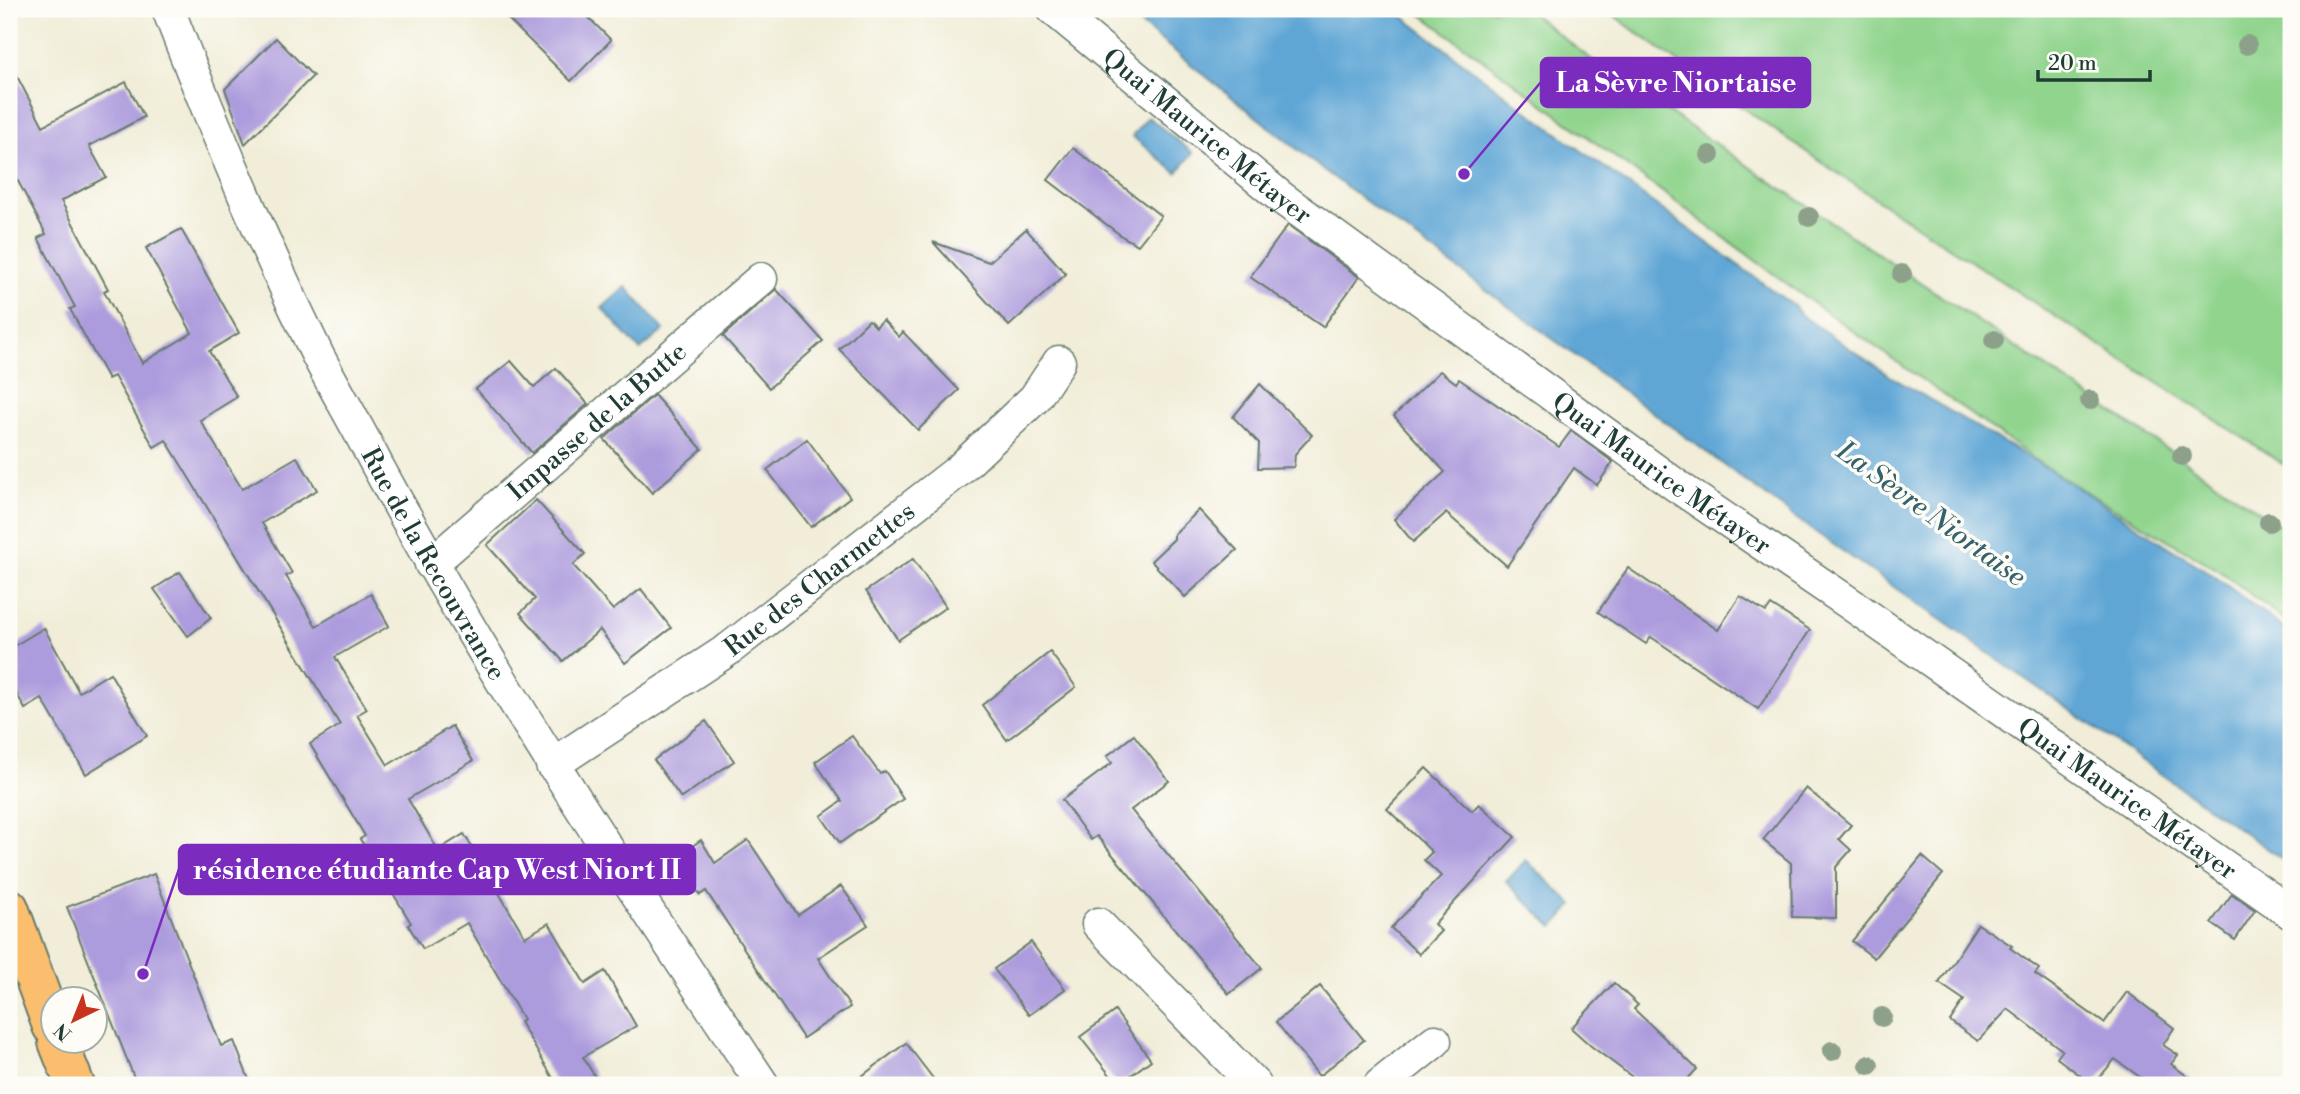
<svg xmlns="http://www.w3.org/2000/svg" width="2300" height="1094" font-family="'Libre Bodoni',serif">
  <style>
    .green { fill: #90d48d; stroke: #588860; stroke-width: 2 }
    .water { fill: #5fa6d5; stroke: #3f7284; stroke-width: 2 }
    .building { fill: #ad9cdd }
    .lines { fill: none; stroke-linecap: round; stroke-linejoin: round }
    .street-casing { stroke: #687b6d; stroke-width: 35 }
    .primary-casing { stroke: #687b6d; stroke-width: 42 }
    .street { stroke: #fff; stroke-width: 32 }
    .primary { stroke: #fabe6e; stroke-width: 38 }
    .tree { fill: #8da18a }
    .labels { text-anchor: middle; stroke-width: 7; stroke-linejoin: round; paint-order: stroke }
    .street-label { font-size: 26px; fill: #1f3d34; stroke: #fdfcf7 }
    .water-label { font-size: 28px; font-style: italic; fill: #35626c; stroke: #fdfcf7 }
    .leader { fill: none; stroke: #7b2cbf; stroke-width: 2.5 }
    .callout-dot { fill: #7b2cbf; stroke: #fdfcf7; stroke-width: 2.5 }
    .callout { fill: #7b2cbf; stroke: #7b2cbf; stroke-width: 2.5 }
    .callout-label { font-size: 28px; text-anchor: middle; font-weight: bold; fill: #fff }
  </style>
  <rect width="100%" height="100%" fill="#fdfcf7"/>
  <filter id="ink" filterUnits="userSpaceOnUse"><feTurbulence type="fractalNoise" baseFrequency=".0143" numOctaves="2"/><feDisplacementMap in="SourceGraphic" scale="14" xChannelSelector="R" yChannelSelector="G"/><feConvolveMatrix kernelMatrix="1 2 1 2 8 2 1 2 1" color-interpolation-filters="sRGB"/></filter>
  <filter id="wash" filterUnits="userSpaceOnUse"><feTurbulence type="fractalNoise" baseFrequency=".00686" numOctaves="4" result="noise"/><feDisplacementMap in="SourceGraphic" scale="28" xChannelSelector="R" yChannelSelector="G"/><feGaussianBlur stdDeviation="1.57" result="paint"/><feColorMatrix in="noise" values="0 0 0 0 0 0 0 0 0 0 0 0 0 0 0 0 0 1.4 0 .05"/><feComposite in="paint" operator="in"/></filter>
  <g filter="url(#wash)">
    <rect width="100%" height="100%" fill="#f1edd8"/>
    <!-- green -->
    <g class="green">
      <path d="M 1414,9 L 1526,9 L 1596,63 L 2291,533 L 2291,625 L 2220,571 L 2050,470 L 1805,297 Z"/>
      <path d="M 1605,9 L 2291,9 L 2291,469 C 2061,319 1826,173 1605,9 Z"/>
    </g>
    <!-- water -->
    <g class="water">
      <path d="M 1122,9 L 1393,9 L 1512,100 L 1794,306 L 1801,315 L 1890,376 L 2050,470 L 2213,575 L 2291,634 L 2291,865 L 1804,524 L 1318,166 Z"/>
      <path d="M 1148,117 L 1193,153 L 1177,173 L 1132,136 Z"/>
      <path d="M 626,287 L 664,330 L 640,350 L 602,308 Z"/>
      <path d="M 1526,860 L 1573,905 L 1553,927 L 1506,882 Z"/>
    </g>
    <g id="blocks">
      <!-- building -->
      <g class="building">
        <path d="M 498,9 L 580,9 L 611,40 L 571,81 Z"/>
        <path d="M 276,38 L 313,76 L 245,144 L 225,89 Z"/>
        <path d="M 9,61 L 43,126 L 126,82 L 144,117 L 89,146 L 106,177 L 61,201 L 108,289 L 104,291 L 142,363 L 192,333 L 146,248 L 181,229 L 239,333 L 209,351 L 237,397 L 200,420 L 242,489 L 297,457 L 317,490 L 262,523 L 292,573 L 286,576 L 316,626 L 371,594 L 389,626 L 335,657 L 367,709 L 357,715 L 388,765 L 452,726 L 473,761 L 408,799 L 438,850 L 464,834 L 525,937 L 549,923 L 585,984 L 605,971 L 636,1026 L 583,1057 L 600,1085 L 557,1085 L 520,1022 L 523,1019 L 467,923 L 423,949 L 408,925 L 411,923 L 360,839 L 365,836 L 310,744 L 340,725 L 166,440 L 154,447 L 114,376 L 108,379 L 70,309 L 75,307 L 38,238 L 46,234 L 9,164 Z"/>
        <path d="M 1073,148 L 1161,216 L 1138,245 L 1123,237 L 1048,180 Z"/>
        <path d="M 1288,225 L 1359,277 L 1323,327 L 1250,277 Z"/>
        <path d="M 1026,229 L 1066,274 L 1009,326 L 933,242 L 989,262 Z"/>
        <path d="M 776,289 L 823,341 L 769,388 L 723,336 Z"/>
        <path d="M 869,320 L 876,327 L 883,320 L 899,337 L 903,332 L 959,390 L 918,430 L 839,349 Z"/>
        <path d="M 511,361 L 534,387 L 556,368 L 588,404 L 532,453 L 476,389 Z"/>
        <path d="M 1440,371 L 1456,383 L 1459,379 L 1559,447 L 1571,431 L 1613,462 L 1597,485 L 1574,468 L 1507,566 L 1446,513 L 1413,542 L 1394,519 L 1445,472 L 1394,416 Z"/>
        <path d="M 1260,384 L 1312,435 L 1295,454 L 1294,467 L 1258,468 L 1259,443 L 1233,417 Z"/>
        <path d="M 654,395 L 702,449 L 652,493 L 604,439 Z"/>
        <path d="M 807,439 L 850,497 L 811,527 L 767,470 Z"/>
        <path d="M 536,500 L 585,554 L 573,565 L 613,610 L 641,589 L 671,628 L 625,663 L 600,630 L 563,661 L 520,613 L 535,599 L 487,545 Z"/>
        <path d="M 1199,510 L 1237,550 L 1185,597 L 1151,561 L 1174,539 L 1174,534 Z"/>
        <path d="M 913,559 L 946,607 L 898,640 L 866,591 Z"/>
        <path d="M 1628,568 L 1718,630 L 1740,596 L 1766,612 L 1771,605 L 1810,630 L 1758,709 L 1651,637 L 1646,644 L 1598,612 Z"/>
        <path d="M 180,572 L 211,618 L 188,636 L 154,589 Z"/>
        <path d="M 44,628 L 79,692 L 110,673 L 147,736 L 86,774 L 42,699 L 25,709 L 9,679 L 9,649 Z"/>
        <path d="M 1050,652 L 1076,687 L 1007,740 L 982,705 Z"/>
        <path d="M 706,721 L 734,761 L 681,798 L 654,760 Z"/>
        <path d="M 1134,735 L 1169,781 L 1131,810 L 1262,968 L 1229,994 L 1097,836 L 1091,840 L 1062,800 L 1112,763 L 1107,756 Z"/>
        <path d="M 852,736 L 880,774 L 885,771 L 903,799 L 840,843 L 821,816 L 842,801 L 815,762 Z"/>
        <path d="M 1426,768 L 1472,811 L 1479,804 L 1515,837 L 1434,924 L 1441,931 L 1419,954 L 1391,928 L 1441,876 L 1424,860 L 1432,852 L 1387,809 Z"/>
        <path d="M 1806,788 L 1851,825 L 1839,839 L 1851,850 L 1836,867 L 1836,918 L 1792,917 L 1791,863 L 1763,840 Z"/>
        <path d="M 701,840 L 715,863 L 748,840 L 798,915 L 841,886 L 868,925 L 818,958 L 850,1007 L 803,1038 L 706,891 L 700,895 L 675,858 Z"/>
        <path d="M 1922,856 L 1943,874 L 1874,958 L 1852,941 Z"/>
        <path d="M 154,874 L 221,1046 L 234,1041 L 251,1085 L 137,1085 L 67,907 Z"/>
        <path d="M 2232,894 L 2255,910 L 2235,940 L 2211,923 Z"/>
        <path d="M 1978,924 L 2012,946 L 2010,948 L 2039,969 L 2035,974 L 2104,1023 L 2127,992 L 2174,1028 L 2163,1045 L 2178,1055 L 2171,1064 L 2199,1085 L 2151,1085 L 2115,1059 L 2093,1085 L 2057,1058 L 2062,1050 L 2008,1009 L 1978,1041 L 1950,1021 L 1964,1000 L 1939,983 Z"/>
        <path d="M 1031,942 L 1065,989 L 1029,1015 L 994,969 Z"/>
        <path d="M 1614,983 L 1638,1005 L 1634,1009 L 1697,1069 L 1682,1085 L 1643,1085 L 1591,1046 L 1571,1028 Z"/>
        <path d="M 1320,986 L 1364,1040 L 1319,1076 L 1276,1022 Z"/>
        <path d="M 1115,1011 L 1151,1060 L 1118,1085 L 1080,1037 Z"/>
        <path d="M 906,1043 L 938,1085 L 850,1085 Z"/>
      </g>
    </g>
  </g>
  <g filter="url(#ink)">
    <use href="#blocks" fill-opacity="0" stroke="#687b6d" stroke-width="2"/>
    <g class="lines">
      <!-- street casing -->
      <g class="street-casing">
        <g id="street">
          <path id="s1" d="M 168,9 C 213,126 263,243 318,356 C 337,392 358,428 377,465 C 493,679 628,882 763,1085"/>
          <path id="s2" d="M 1053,9 L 1283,199 L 1677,486 L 1852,605 L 2291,913"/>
          <path id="s3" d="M 431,564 L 761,279"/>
          <path id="s4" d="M 552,765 L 729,649 L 958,471 L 1035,398 L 1059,362"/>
          <path d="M 1098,924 L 1255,1085"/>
          <path d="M 1380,1085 L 1435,1041"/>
        </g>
      </g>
      <!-- primary casing -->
      <g class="primary-casing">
        <g id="primary">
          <path d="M 9,908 L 52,1026"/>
          <path d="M 58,1042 L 75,1085"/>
        </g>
      </g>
      <!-- street -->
      <use href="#street" class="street"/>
      <!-- primary -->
      <use href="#primary" class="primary"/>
    </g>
    <!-- trees -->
    <g class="tree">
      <circle cx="2247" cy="45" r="10"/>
      <circle cx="1710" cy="155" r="10"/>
      <circle cx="1809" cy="217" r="10"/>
      <circle cx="1902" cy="274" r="10"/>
      <circle cx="1994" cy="340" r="10"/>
      <circle cx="2090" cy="400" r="10"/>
      <circle cx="2182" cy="456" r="10"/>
      <circle cx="2269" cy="522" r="10"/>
      <circle cx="1882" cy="1017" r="10"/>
      <circle cx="1832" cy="1051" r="10"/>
      <circle cx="1869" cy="1065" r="10"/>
    </g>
  </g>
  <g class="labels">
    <!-- street labels -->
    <g class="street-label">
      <text dy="9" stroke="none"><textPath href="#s2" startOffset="200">Quai Maurice Métayer</textPath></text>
      <text dy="9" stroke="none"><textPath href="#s3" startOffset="219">Impasse de la Butte</textPath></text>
      <text dy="9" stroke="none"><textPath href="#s2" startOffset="766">Quai Maurice Métayer</textPath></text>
      <text dy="9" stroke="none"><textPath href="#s1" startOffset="616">Rue de la Recouvrance</textPath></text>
      <text dy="9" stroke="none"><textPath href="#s4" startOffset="326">Rue des Charmettes</textPath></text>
      <text dy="9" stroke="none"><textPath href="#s2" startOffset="1334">Quai Maurice Métayer</textPath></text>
    </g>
    <!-- water labels -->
    <g class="water-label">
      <text transform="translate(1932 513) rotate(36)" y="10">La Sèvre Niortaise</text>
    </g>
  </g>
  <!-- callouts -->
  <path class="leader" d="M1464 174L1541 82M143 974L179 869"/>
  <g class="callout-dot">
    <circle cx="1464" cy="174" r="7"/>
    <circle cx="143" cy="974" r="7"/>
  </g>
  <g class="callout">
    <rect x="1541" y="58" width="269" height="49" rx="7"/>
    <rect x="179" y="845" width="516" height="49" rx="7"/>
  </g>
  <g class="callout-label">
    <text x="1676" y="92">La Sèvre Niortaise</text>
    <text x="437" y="879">résidence étudiante Cap West Niort II</text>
  </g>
  <!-- margin -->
  <rect width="2300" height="1094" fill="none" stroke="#fdfcf7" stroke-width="35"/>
  <!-- north arrow -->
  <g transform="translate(74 1020) rotate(223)"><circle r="33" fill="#fdfcf7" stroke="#a4b0a9" stroke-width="2"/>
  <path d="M0-5L12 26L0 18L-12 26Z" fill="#c8321e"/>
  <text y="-10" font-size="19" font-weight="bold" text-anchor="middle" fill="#1f3d34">N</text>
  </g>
  <!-- scale -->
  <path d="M2038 70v10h112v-10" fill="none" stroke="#1f3d34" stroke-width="3.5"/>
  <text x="2048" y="70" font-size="21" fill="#1f3d34" stroke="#fdfcf7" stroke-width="5" paint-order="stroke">20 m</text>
</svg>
